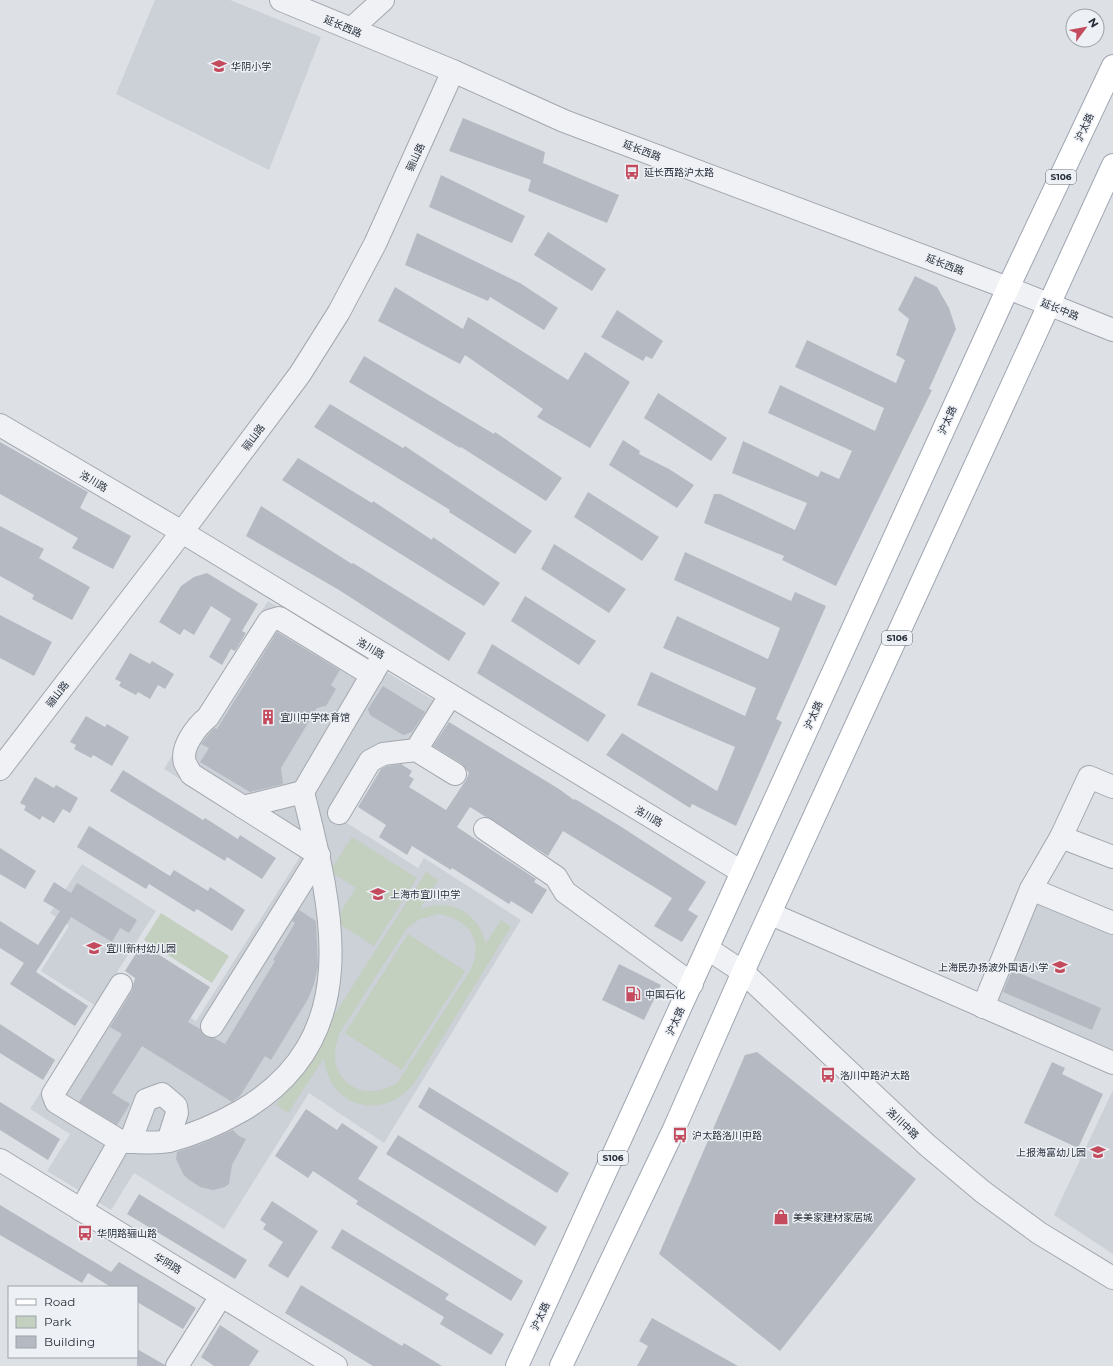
<svg xmlns="http://www.w3.org/2000/svg" width="1113" height="1366" font-family="Montserrat,'Noto Sans SC',sans-serif">
  <style>
    .built { fill: #ccd0d7 }
    .green { fill: #c3cfbf; fill-rule: evenodd }
    .building { fill: #b5bac2 }
    .lines { fill: none; stroke-linecap: round; stroke-linejoin: round }
    .minor-casing { stroke: #a3a8af; stroke-width: 24 }
    .major-casing { stroke: #9ea5b1; stroke-width: 24 }
    .minor { stroke: #f0f1f5; stroke-width: 22 }
    .major { stroke: #fff; stroke-width: 22 }
    .labels { text-anchor: middle; stroke-width: 3; stroke-linejoin: round; paint-order: stroke }
    .shield { fill: #edf0f4; stroke: #636972; stroke-width: 1 }
    .shield-label { font-size: 9px; font-weight: bold; fill: #282f3b }
    .street-label { font-size: 10px; fill: #282f3b; stroke: #edf0f4 }
    .poi-label { font-size: 10px; fill: #282f3b; stroke: #edf0f4; text-anchor: start }
  </style>
  <rect width="100%" height="100%" fill="#dde1e6"/>
  <!-- built -->
  <g class="built">
    <path d="M 155,0 L 230,0 L 321,37 L 269,170 L 116,94 Z"/>
    <path d="M 268,601 L 438,703 L 413,742 L 401,746 L 331,813 L 418,868 L 424,858 L 521,920 L 384,1143 L 309,1093 L 224,1229 L 134,1173 L 111,1210 L 47,1171 L 70,1134 L 30,1109 L 96,1006 L 41,971 L 69,926 L 50,913 L 82,864 L 156,911 L 117,972 L 196,1021 L 301,855 L 164,769 Z"/>
    <path d="M 1035,898 L 1113,931 L 1113,1055 L 992,1004 Z"/>
    <path d="M 1113,1090 L 1113,1254 L 1054,1215 Z"/>
  </g>
  <!-- green -->
  <g class="green">
    <path d="M 352,837 L 417,878 L 374,946 L 335,921 L 356,888 L 330,871 Z"/>
    <path d="M 426,872 L 438,880 L 420,909 C 451,898 477,911 486,943 L 501,920 L 511,927 L 415,1082 C 385,1123 328,1108 324,1058 L 288,1113 L 276,1105 ZM 439,914 C 469,920 484,940 471,969 L 398,1082 C 374,1100 338,1091 335,1058 C 334,1050 337,1042 339,1034 L 407,928 L 420,919 Z"/>
    <path d="M 161,913 L 229,956 L 212,983 L 144,940 Z"/>
    <path d="M 408,934 L 465,971 L 402,1070 L 345,1033 Z"/>
  </g>
  <!-- building -->
  <g class="building">
    <path d="M 463,118 L 545,152 L 543,163 L 619,195 L 607,223 L 528,191 L 531,180 L 449,151 Z"/>
    <path d="M 441,175 L 525,216 L 512,243 L 429,207 Z"/>
    <path d="M 548,232 L 606,269 L 592,291 L 534,255 Z"/>
    <path d="M 417,233 L 520,283 L 558,308 L 544,330 L 490,297 L 488,301 L 405,265 Z"/>
    <path d="M 915,276 L 937,287 L 949,308 L 956,329 L 929,389 L 932,390 L 836,586 L 782,560 L 784,556 L 704,523 L 714,494 L 720,494 L 795,530 L 807,503 L 732,473 L 743,441 L 818,477 L 821,471 L 839,479 L 852,451 L 768,413 L 780,385 L 875,431 L 884,408 L 795,367 L 807,340 L 896,383 L 905,360 L 896,355 L 909,319 L 898,310 Z"/>
    <path d="M 395,287 L 463,329 L 468,317 L 568,380 L 585,352 L 630,382 L 590,448 L 537,417 L 543,409 L 465,355 L 460,364 L 378,321 Z"/>
    <path d="M 617,310 L 663,341 L 652,359 L 646,356 L 643,361 L 601,337 Z"/>
    <path d="M 364,356 L 494,434 L 495,432 L 562,478 L 546,501 L 461,447 L 460,448 L 349,382 Z"/>
    <path d="M 658,393 L 727,438 L 711,461 L 644,418 Z"/>
    <path d="M 330,404 L 403,448 L 405,446 L 532,531 L 515,554 L 449,512 L 450,510 L 314,427 Z"/>
    <path d="M 623,440 L 640,451 L 639,454 L 669,469 L 694,485 L 677,508 L 609,465 Z"/>
    <path d="M 0,442 L 88,492 L 80,508 L 131,536 L 113,569 L 72,548 L 78,538 L 0,494 Z"/>
    <path d="M 298,458 L 372,503 L 373,501 L 432,540 L 433,537 L 500,583 L 484,606 L 282,480 Z"/>
    <path d="M 588,492 L 659,537 L 642,561 L 574,517 Z"/>
    <path d="M 261,506 L 352,564 L 353,563 L 466,633 L 449,661 L 339,590 L 246,536 Z"/>
    <path d="M 0,526 L 44,549 L 39,558 L 90,587 L 72,620 L 32,599 L 34,595 L 0,576 Z"/>
    <path d="M 554,544 L 626,589 L 609,613 L 541,569 Z"/>
    <path d="M 685,552 L 791,601 L 795,592 L 826,606 L 776,719 L 782,722 L 736,826 L 692,804 L 690,808 L 606,755 L 622,733 L 717,791 L 735,747 L 637,705 L 651,672 L 745,716 L 756,688 L 663,648 L 677,616 L 768,659 L 780,628 L 674,580 Z"/>
    <path d="M 207,573 L 258,604 L 242,631 L 246,633 L 235,651 L 231,649 L 222,665 L 209,657 L 231,619 L 211,606 L 194,635 L 184,629 L 180,635 L 159,622 L 181,586 L 194,577 Z"/>
    <path d="M 525,596 L 596,641 L 579,665 L 511,621 Z"/>
    <path d="M 0,615 L 52,642 L 34,676 L 0,658 Z"/>
    <path d="M 277,632 L 340,670 L 331,685 L 336,689 L 326,706 L 317,708 L 281,768 L 283,784 L 250,792 L 200,762 L 209,748 L 201,744 L 212,730 L 215,728 L 217,729 Z"/>
    <path d="M 492,644 L 606,715 L 588,742 L 477,673 Z"/>
    <path d="M 130,653 L 150,664 L 152,661 L 174,674 L 165,689 L 158,685 L 150,699 L 138,692 L 136,695 L 119,686 L 121,682 L 115,679 Z"/>
    <path d="M 383,686 L 425,712 L 412,732 L 403,735 L 370,715 L 368,709 Z"/>
    <path d="M 86,716 L 105,727 L 107,724 L 129,737 L 112,766 L 93,755 L 91,758 L 74,749 L 76,745 L 70,742 Z"/>
    <path d="M 449,722 L 559,789 L 574,800 L 575,799 L 620,826 L 706,882 L 688,910 L 698,916 L 682,942 L 654,926 L 672,898 L 563,831 L 548,856 L 470,807 L 457,827 L 536,879 L 534,882 L 547,890 L 532,914 L 511,901 L 509,904 L 452,868 L 451,870 L 412,846 L 407,855 L 379,837 L 386,825 L 358,807 L 381,769 L 387,766 L 401,764 L 412,771 L 409,776 L 414,779 L 409,787 L 446,810 L 466,780 L 469,773 L 462,764 L 433,746 Z"/>
    <path d="M 123,770 L 203,820 L 205,818 L 238,839 L 240,835 L 276,858 L 262,879 L 227,857 L 225,861 L 110,791 Z"/>
    <path d="M 35,777 L 54,788 L 56,785 L 78,798 L 70,813 L 63,809 L 54,823 L 42,816 L 40,820 L 24,810 L 26,806 L 20,803 Z"/>
    <path d="M 89,826 L 170,876 L 174,870 L 208,891 L 210,887 L 245,910 L 232,931 L 197,909 L 194,912 L 149,884 L 146,889 L 77,847 Z"/>
    <path d="M 0,848 L 36,871 L 25,889 L 0,874 Z"/>
    <path d="M 54,882 L 71,893 L 77,883 L 137,920 L 129,933 L 120,928 L 112,942 L 71,917 L 36,972 L 88,1006 L 75,1026 L 10,984 L 24,963 L 0,948 L 0,921 L 38,945 L 60,911 L 43,901 Z"/>
    <path d="M 299,910 L 316,921 L 318,967 L 314,984 L 308,999 L 271,1060 L 265,1056 L 240,1096 L 232,1102 L 142,1046 L 112,1093 L 130,1104 L 117,1125 L 79,1102 L 122,1034 L 110,1027 L 132,991 L 135,978 L 125,971 L 142,944 L 210,987 L 188,1022 L 200,1029 L 206,1037 L 214,1038 L 225,1044 L 275,961 L 273,960 L 295,923 L 292,921 Z"/>
    <path d="M 619,964 L 661,985 L 644,1020 L 602,1000 Z"/>
    <path d="M 1012,970 L 1101,1008 L 1092,1030 L 1003,992 Z"/>
    <path d="M 0,1024 L 55,1060 L 43,1080 L 0,1053 Z"/>
    <path d="M 757,1052 L 916,1179 L 780,1351 L 659,1254 L 745,1055 Z"/>
    <path d="M 1052,1062 L 1065,1068 L 1062,1074 L 1103,1094 L 1078,1148 L 1024,1123 Z"/>
    <path d="M 429,1087 L 569,1173 L 557,1193 L 418,1107 Z"/>
    <path d="M 0,1102 L 60,1139 L 48,1160 L 0,1130 Z"/>
    <path d="M 306,1109 L 337,1130 L 342,1123 L 378,1147 L 358,1179 L 523,1281 L 511,1301 L 356,1204 L 358,1201 L 313,1171 L 308,1178 L 275,1156 Z"/>
    <path d="M 233,1130 L 239,1136 L 246,1139 L 232,1165 L 229,1184 L 225,1187 L 213,1190 L 200,1187 L 188,1179 L 183,1174 L 176,1159 L 177,1152 L 201,1144 Z"/>
    <path d="M 398,1135 L 547,1227 L 535,1246 L 386,1154 Z"/>
    <path d="M 139,1194 L 247,1260 L 235,1279 L 127,1214 Z"/>
    <path d="M 272,1201 L 318,1231 L 288,1278 L 268,1266 L 283,1242 L 263,1229 L 266,1224 L 260,1220 Z"/>
    <path d="M 0,1205 L 111,1272 L 119,1262 L 196,1308 L 183,1329 L 137,1302 L 137,1287 L 111,1287 L 88,1273 L 82,1283 L 0,1235 Z"/>
    <path d="M 342,1229 L 449,1294 L 445,1299 L 504,1334 L 491,1355 L 440,1324 L 444,1317 L 331,1248 Z"/>
    <path d="M 301,1285 L 402,1346 L 404,1343 L 442,1366 L 373,1366 L 285,1313 Z"/>
    <path d="M 652,1318 L 738,1366 L 637,1366 L 648,1346 L 639,1341 Z"/>
    <path d="M 220,1325 L 259,1351 L 249,1366 L 214,1366 L 201,1357 Z"/>
    <path d="M 137,1349 L 165,1365 L 165,1366 L 137,1366 Z"/>
  </g>
  <g class="lines">
    <!-- minor casing -->
    <g class="minor-casing">
      <g id="minor">
        <path d="M 281,0 L 453,71 L 564,121 L 1008,288 L 1113,330"/>
        <path d="M 351,29 L 383,0"/>
        <path d="M 0,425 L 182,532 L 742,872"/>
        <path d="M 416,750 L 455,774"/>
        <path d="M 0,769 L 182,532 L 300,374 L 339,312 L 375,244 L 453,71"/>
        <path d="M 243,807 L 303,792"/>
        <path d="M 339,813 L 370,761 L 383,754 L 416,750 L 450,696"/>
        <path d="M 485,829 L 556,877 L 565,892 L 692,984"/>
        <path d="M 1061,837 L 1113,857"/>
        <path d="M 1031,889 L 1113,923"/>
        <path d="M 771,914 L 1113,1063"/>
        <path d="M 708,949 L 743,972 L 927,1145 L 983,1192 L 1039,1233 L 1113,1278"/>
        <path d="M 983,1007 L 1031,889 L 1061,837 L 1089,777 L 1113,787"/>
        <path d="M 212,1026 L 319,855 L 191,774 C 189,770 187,767 185,763 C 180,747 197,726 208,717 L 269,621 L 279,618 L 372,675"/>
        <path d="M 120,1141 L 56,1102 L 53,1094 L 121,985"/>
        <path d="M 130,1142 L 146,1100 L 162,1094 L 176,1106 L 177,1113 L 168,1141"/>
        <path d="M 0,1160 L 336,1366"/>
        <path d="M 81,1210 L 120,1141 C 135,1142 153,1144 169,1141 C 193,1135 220,1123 241,1111 C 367,1038 332,908 303,792 L 383,656"/>
        <path d="M 177,1366 L 221,1296"/>
      </g>
    </g>
    <!-- major casing -->
    <g class="major-casing">
      <g id="major">
        <path d="M 517,1366 L 1008,288 L 1113,66"/>
        <path d="M 561,1366 L 674,1129 L 743,972 L 1113,165"/>
      </g>
    </g>
    <!-- minor -->
    <use href="#minor" class="minor"/>
    <!-- major -->
    <use href="#major" class="major"/>
  </g>
  <!-- icons -->
  <defs>
    <g id="school-bare" transform="scale(1.2)"><path d="M0-5L7-2L0 1L-7-2ZM-4 1L0 2.5L4 1V4Q0 6-4 4Z" fill="#c34b5d" stroke="#edf0f4" stroke-width="2.5" paint-order="stroke"/></g>
    <g id="bus-bare" transform="scale(1.2)"><path d="M-5-6H5V4H4V6H2V4H-2V6H-4V4H-5ZM-3.5-4V0h7V-4ZM-3.5 1.2v1.5H-2V1.2ZM2 1.2v1.5H3.5V1.2Z" fill="#c34b5d" stroke="#edf0f4" stroke-width="2.5" paint-order="stroke"/></g>
    <g id="building-bare" transform="scale(1.2)"><path d="M-4-6H4V6H1V3H-1V6H-4ZM-2.5-4.3h1.7v1.8h-1.7ZM.8-4.3h1.7v1.8H.8ZM-2.5-1h1.7V.8h-1.7ZM.8-1h1.7V.8H.8Z" fill="#c34b5d" stroke="#edf0f4" stroke-width="2.5" paint-order="stroke"/></g>
    <g id="fuel-bare" transform="scale(1.2)"><path d="M-5.5-6h7V0h2V4h1.3V-2.5L3-4.5l.8-.8L6-3V5H2.5V1h-1V6h-7ZM-4.2-4.7v3.2H.2V-4.7Z" fill="#c34b5d" stroke="#edf0f4" stroke-width="2.5" paint-order="stroke"/></g>
    <g id="shop-bare" transform="scale(1.2)"><path d="M-5-2.5h2.3a2.7 3.5 0 0 1 5.4 0H5L5.5 6h-11ZM-1.5-2.5h3a1.5 2.3 0 0 0-3 0Z" fill="#c34b5d" stroke="#edf0f4" stroke-width="2.5" paint-order="stroke"/></g>
  </defs>
  <g fill-rule="evenodd">
    <use href="#school-bare" x="219" y="66"/>
    <use href="#bus-bare" x="632" y="172"/>
    <use href="#building-bare" x="268" y="717"/>
    <use href="#school-bare" x="378" y="894"/>
    <use href="#school-bare" x="94" y="948"/>
    <use href="#school-bare" x="1060" y="967"/>
    <use href="#fuel-bare" x="633" y="994"/>
    <use href="#bus-bare" x="828" y="1075"/>
    <use href="#bus-bare" x="680" y="1135"/>
    <use href="#school-bare" x="1098" y="1152"/>
    <use href="#shop-bare" x="781" y="1217"/>
    <use href="#bus-bare" x="85" y="1233"/>
  </g>
  <g class="labels">
    <!-- shield labels -->
    <g class="shield">
      <rect x="1046" y="170" width="30" height="14" rx="3"/>
      <rect x="882" y="631" width="30" height="14" rx="3"/>
      <rect x="598" y="1151" width="30" height="14" rx="3"/>
    </g>
    <g class="shield-label">
      <text x="1061" y="180">S106</text>
      <text x="897" y="641">S106</text>
      <text x="613" y="1161">S106</text>
    </g>
    <!-- street labels -->
    <g class="street-label">
      <text transform="translate(343 26) rotate(23)" y="4">延长西路</text>
      <text transform="translate(1084 127) rotate(-65)" y="4">沪太路</text>
      <text transform="translate(642 150) rotate(21)" y="4">延长西路</text>
      <text transform="translate(415 157) rotate(-65)" y="4">骊山路</text>
      <text transform="translate(945 264) rotate(21)" y="4">延长西路</text>
      <text transform="translate(1060 309) rotate(22)" y="4">延长中路</text>
      <text transform="translate(947 420) rotate(-66)" y="4">沪太路</text>
      <text transform="translate(253 437) rotate(-53)" y="4">骊山路</text>
      <text transform="translate(94 481) rotate(31)" y="4">洛川路</text>
      <text transform="translate(371 648) rotate(31)" y="4">洛川路</text>
      <text transform="translate(57 694) rotate(-52)" y="4">骊山路</text>
      <text transform="translate(813 715) rotate(-66)" y="4">沪太路</text>
      <text transform="translate(649 816) rotate(31)" y="4">洛川路</text>
      <text transform="translate(675 1021) rotate(-66)" y="4">沪太路</text>
      <text transform="translate(903 1123) rotate(43)" y="4">洛川中路</text>
      <text transform="translate(168 1263) rotate(31)" y="4">华阴路</text>
      <text transform="translate(540 1316) rotate(-65)" y="4">沪太路</text>
    </g>
    <!-- poi labels -->
    <g class="poi-label">
      <text x="231" y="70">华阴小学</text>
      <text x="644" y="176">延长西路沪太路</text>
      <text x="280" y="721">宜川中学体育馆</text>
      <text x="390" y="898">上海市宜川中学</text>
      <text x="106" y="952">宜川新村幼儿园</text>
      <text x="1048" y="971" text-anchor="end">上海民办扬波外国语小学</text>
      <text x="645" y="998">中国石化</text>
      <text x="840" y="1079">洛川中路沪太路</text>
      <text x="692" y="1139">沪太路洛川中路</text>
      <text x="1086" y="1156" text-anchor="end">上报海富幼儿园</text>
      <text x="793" y="1221">美美家建材家居城</text>
      <text x="97" y="1237">华阴路骊山路</text>
    </g>
  </g>
  <!-- legend -->
  <rect x="8" y="1286" width="130" height="72" fill="#edf0f4" stroke="#9ea3aa"/>
  <rect x="16" y="1299" width="20" height="6" fill="#ffffff" stroke="#9ea3aa"/>
  <text x="44" y="1306" font-size="12" fill="#282f3b">Road</text>
  <rect x="16" y="1316" width="20" height="12" fill="#c3cfbf" stroke="#9ea3aa"/>
  <text x="44" y="1326" font-size="12" fill="#282f3b">Park</text>
  <rect x="16" y="1336" width="20" height="12" fill="#b5bac2" stroke="#9ea3aa"/>
  <text x="44" y="1346" font-size="12" fill="#282f3b">Building</text>
  <!-- north arrow -->
  <g transform="translate(1085 28) rotate(58)"><circle r="19" fill="#edf0f4" stroke="#9ea3aa"/>
  <path d="M0-3L7 15L0 10L-7 15Z" fill="#c34b5d"/>
  <text y="-6" font-size="11" font-weight="bold" text-anchor="middle" fill="#282f3b">N</text>
  </g>
</svg>
